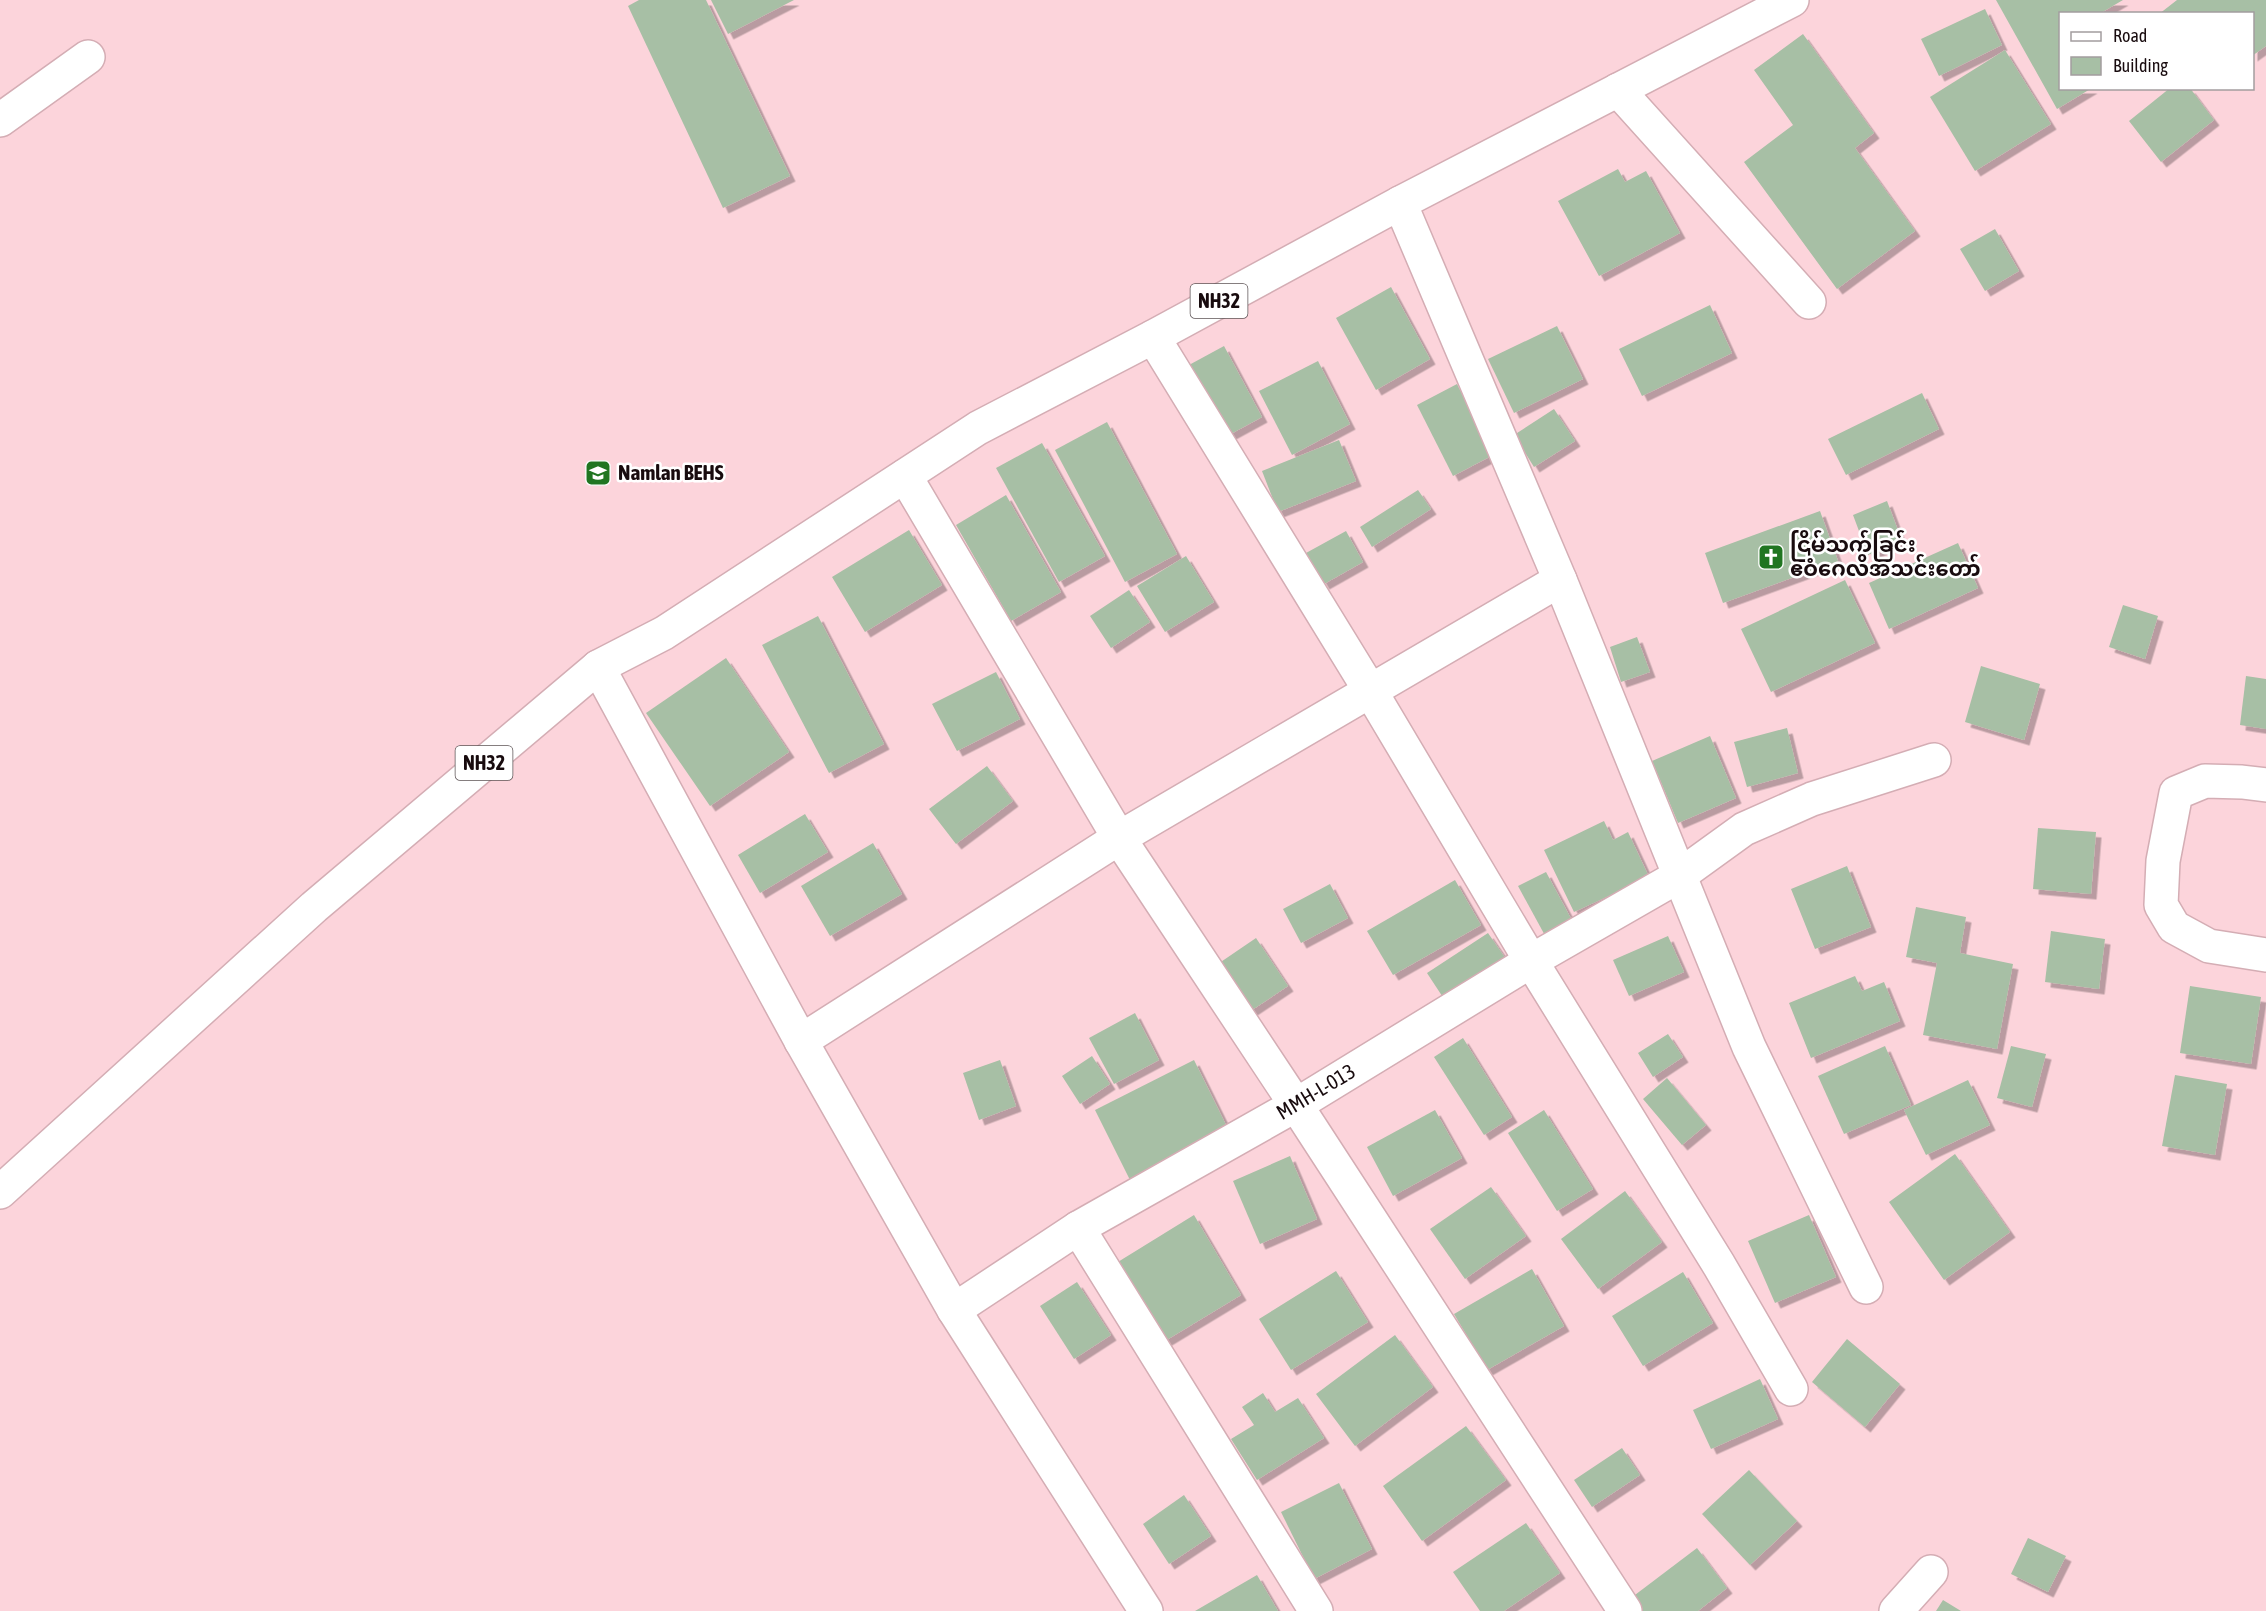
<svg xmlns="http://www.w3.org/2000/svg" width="2266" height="1611" font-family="'Asap Condensed','Noto Sans Myanmar',sans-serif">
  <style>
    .building { fill: #a7bfa5; filter: url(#shadow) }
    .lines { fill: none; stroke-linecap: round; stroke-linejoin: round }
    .minor-casing { stroke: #d4adb4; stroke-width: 36 }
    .highway-casing { stroke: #d4adb4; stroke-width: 36 }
    .minor { stroke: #fff; stroke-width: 33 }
    .highway { stroke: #fff; stroke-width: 33 }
    .labels { text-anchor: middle; stroke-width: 5; stroke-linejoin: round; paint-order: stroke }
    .shield { fill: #fff; stroke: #5d5456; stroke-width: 1.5 }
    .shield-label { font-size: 20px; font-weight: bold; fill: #180b0e }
    .poi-label { font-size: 21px; font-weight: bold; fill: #180b0e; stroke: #fff; text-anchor: start }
    .street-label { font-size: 21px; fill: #180b0e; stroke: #fff }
  </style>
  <defs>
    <filter id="shadow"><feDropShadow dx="5.5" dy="5.5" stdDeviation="0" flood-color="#0004"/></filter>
  </defs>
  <rect width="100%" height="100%" fill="#fcd4db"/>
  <!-- building -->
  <g class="building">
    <path d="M 639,0 L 706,0 L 790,176 L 723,208 L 628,6 Z"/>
    <path d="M 711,0 L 794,0 L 728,34 Z"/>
    <path d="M 1996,0 L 2123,0 L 2099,14 L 2060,14 L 2060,88 L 2092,88 L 2057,109 Z"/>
    <path d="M 2177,0 L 2266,0 L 2266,46 L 2252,56 L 2252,14 L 2159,14 Z"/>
    <path d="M 1985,9 L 2002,45 L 1939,76 L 1921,39 Z"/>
    <path d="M 1803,34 L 1874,133 L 1855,148 L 1915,231 L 1837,289 L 1744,162 L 1793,125 L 1754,70 Z"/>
    <path d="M 2005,50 L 2051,124 L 1975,171 L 1930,97 Z"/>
    <path d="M 2170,88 L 2190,88 L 2214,120 L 2161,162 L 2129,121 Z"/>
    <path d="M 1618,169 L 1625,182 L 1646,171 L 1680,233 L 1599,276 L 1558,201 Z"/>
    <path d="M 1995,229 L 2019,271 L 1985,291 L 1960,249 Z"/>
    <path d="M 1391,287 L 1430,359 L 1376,390 L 1336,318 Z"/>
    <path d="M 1710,305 L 1732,353 L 1642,396 L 1619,349 Z"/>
    <path d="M 1557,326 L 1583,379 L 1514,413 L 1488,359 Z"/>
    <path d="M 1224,346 L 1262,417 L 1227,436 L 1189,365 Z"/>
    <path d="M 1318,361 L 1350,424 L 1292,455 L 1259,391 Z"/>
    <path d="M 1457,384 L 1493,455 L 1453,476 L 1417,405 Z"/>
    <path d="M 1922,393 L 1939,429 L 1846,475 L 1828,439 Z"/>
    <path d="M 1554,409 L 1575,441 L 1534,467 L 1514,435 Z"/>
    <path d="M 1107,422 L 1177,554 L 1125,582 L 1055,450 Z"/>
    <path d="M 1339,440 L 1356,481 L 1278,512 L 1262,471 Z"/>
    <path d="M 1042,443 L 1105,556 L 1059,582 L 996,468 Z"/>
    <path d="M 1418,490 L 1431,509 L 1372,547 L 1360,527 Z"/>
    <path d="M 1006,495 L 1061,592 L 1011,621 L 956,525 Z"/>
    <path d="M 1887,501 L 1902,541 L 1868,555 L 1853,515 Z"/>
    <path d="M 1820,511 L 1838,561 L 1723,603 L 1705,553 Z"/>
    <path d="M 909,530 L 942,585 L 865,632 L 832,577 Z"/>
    <path d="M 1346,531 L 1363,562 L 1324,584 L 1306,553 Z"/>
    <path d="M 1958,543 L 1978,588 L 1889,629 L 1869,583 Z"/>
    <path d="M 1186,556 L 1214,602 L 1165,632 L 1137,586 Z"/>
    <path d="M 1845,580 L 1875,643 L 1771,692 L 1741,629 Z"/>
    <path d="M 1129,590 L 1150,622 L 1111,648 L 1090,616 Z"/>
    <path d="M 2123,605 L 2158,616 L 2145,659 L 2109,647 Z"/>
    <path d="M 818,616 L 884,744 L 829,773 L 762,645 Z"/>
    <path d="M 1637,637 L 1650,672 L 1621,682 L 1610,647 Z"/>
    <path d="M 726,658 L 789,752 L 710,806 L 646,713 Z"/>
    <path d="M 1981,666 L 2040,684 L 2024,740 L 1965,722 Z"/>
    <path d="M 996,672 L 1020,719 L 957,751 L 932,704 Z"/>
    <path d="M 2246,676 L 2266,679 L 2266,729 L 2240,725 Z"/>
    <path d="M 1787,728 L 1798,773 L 1747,787 L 1734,742 Z"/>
    <path d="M 1710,736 L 1736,798 L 1678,823 L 1652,761 Z"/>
    <path d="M 987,766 L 1013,801 L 956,844 L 929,809 Z"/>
    <path d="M 805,814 L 828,852 L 760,893 L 738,855 Z"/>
    <path d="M 1604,821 L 1613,840 L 1628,832 L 1649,877 L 1574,912 L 1544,850 Z"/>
    <path d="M 2038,828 L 2096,832 L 2091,894 L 2033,889 Z"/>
    <path d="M 873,843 L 902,894 L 830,936 L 801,886 Z"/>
    <path d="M 1847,866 L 1871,927 L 1815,949 L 1791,889 Z"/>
    <path d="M 1546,872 L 1575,926 L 1548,941 L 1518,886 Z"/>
    <path d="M 1455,880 L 1481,925 L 1393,975 L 1367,931 Z"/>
    <path d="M 1330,884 L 1348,918 L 1301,943 L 1283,909 Z"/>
    <path d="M 1916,907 L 1966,917 L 1960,953 L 2013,964 L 1997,1049 L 1923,1035 L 1937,963 L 1906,957 Z"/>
    <path d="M 2051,931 L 2105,939 L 2099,989 L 2045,982 Z"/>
    <path d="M 1488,933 L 1508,962 L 1446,1002 L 1427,973 Z"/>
    <path d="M 1668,936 L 1684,972 L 1629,996 L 1613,960 Z"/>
    <path d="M 1256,938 L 1288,986 L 1240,1018 L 1209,970 Z"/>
    <path d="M 1855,976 L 1862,991 L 1884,982 L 1900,1021 L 1811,1058 L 1789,1003 Z"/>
    <path d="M 2190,986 L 2261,997 L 2251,1064 L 2180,1053 Z"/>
    <path d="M 1135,1013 L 1159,1060 L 1114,1084 L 1089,1038 Z"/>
    <path d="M 1668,1034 L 1683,1057 L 1653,1077 L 1638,1053 Z"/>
    <path d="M 1463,1038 L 1512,1117 L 1484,1135 L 1434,1057 Z"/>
    <path d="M 1885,1046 L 1911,1105 L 1844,1134 L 1818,1076 Z"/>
    <path d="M 2011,1046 L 2046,1054 L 2032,1107 L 1997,1098 Z"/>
    <path d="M 1092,1056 L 1110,1084 L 1080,1104 L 1062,1076 Z"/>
    <path d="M 1000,1060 L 1016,1106 L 979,1120 L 963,1073 Z"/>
    <path d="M 1194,1060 L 1231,1135 L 1132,1184 L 1095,1110 Z"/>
    <path d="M 2175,1075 L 2227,1084 L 2215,1155 L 2162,1146 Z"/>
    <path d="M 1667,1078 L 1706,1125 L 1682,1145 L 1643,1099 Z"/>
    <path d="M 1968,1080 L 1990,1125 L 1926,1155 L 1904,1110 Z"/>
    <path d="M 1435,1110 L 1462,1158 L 1393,1196 L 1367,1147 Z"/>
    <path d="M 1544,1110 L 1593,1189 L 1557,1211 L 1508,1133 Z"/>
    <path d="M 1955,1154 L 2010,1232 L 1944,1280 L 1889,1202 Z"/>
    <path d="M 1290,1156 L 1317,1219 L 1260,1244 L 1233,1181 Z"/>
    <path d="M 1491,1187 L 1526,1236 L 1465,1279 L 1430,1229 Z"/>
    <path d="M 1625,1191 L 1662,1242 L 1598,1289 L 1561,1239 Z"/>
    <path d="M 1194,1215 L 1241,1295 L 1160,1344 L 1113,1265 Z"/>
    <path d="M 1809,1215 L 1836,1277 L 1775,1303 L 1748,1241 Z"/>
    <path d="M 1532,1269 L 1564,1326 L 1487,1370 L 1454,1314 Z"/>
    <path d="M 1336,1271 L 1368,1322 L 1291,1370 L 1259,1319 Z"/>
    <path d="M 1683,1272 L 1713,1323 L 1643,1366 L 1612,1316 Z"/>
    <path d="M 1077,1282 L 1111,1335 L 1074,1359 L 1040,1306 Z"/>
    <path d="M 1395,1335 L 1433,1387 L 1355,1446 L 1316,1394 Z"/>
    <path d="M 1847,1339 L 1900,1384 L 1865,1427 L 1812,1382 Z"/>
    <path d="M 1760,1379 L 1778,1419 L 1711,1449 L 1693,1410 Z"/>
    <path d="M 1263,1393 L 1275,1412 L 1298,1398 L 1324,1438 L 1257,1480 L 1231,1439 L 1254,1425 L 1242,1407 Z"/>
    <path d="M 1466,1426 L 1506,1480 L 1422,1541 L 1383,1486 Z"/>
    <path d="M 1622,1448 L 1640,1475 L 1592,1507 L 1574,1480 Z"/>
    <path d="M 1749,1470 L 1797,1521 L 1750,1565 L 1702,1514 Z"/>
    <path d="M 1339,1483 L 1372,1549 L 1314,1579 L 1281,1512 Z"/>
    <path d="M 1184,1495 L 1211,1536 L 1169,1564 L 1143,1524 Z"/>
    <path d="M 1526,1523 L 1560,1573 L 1504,1611 L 1480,1611 L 1453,1572 Z"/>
    <path d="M 2028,1538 L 2066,1556 L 2048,1592 L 2011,1574 Z"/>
    <path d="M 1697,1548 L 1727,1588 L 1698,1611 L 1634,1611 L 1627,1601 Z"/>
    <path d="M 1257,1575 L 1278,1611 L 1195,1611 Z"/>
    <path d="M 1943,1600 L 1961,1611 L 1936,1611 Z"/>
  </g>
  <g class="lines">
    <!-- minor casing -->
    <g class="minor-casing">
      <g id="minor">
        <path d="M 1618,90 L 1809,302"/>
        <path d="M 0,120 L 88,57"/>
        <path d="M 1400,203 L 1560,580 L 1749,1047 L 1866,1287"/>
        <path d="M 1153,337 L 1371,692 L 1531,961 L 1719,1265 L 1791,1389"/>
        <path d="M 905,476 L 1119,838 L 1296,1105 L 1625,1611"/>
        <path d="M 598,667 L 801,1041 L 954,1310 L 1146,1611"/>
        <path d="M 2266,785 L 2242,782 L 2205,781 L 2176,793 L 2163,861 L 2161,905 L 2174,927 L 2209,946 L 2266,955"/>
        <path d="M 801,1041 L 1119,838 L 1560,580"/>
        <path d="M 1078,1228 L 1316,1611"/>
        <path d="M 954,1310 L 1078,1228 L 1296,1105 L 1531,961 L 1679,876 L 1744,829 L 1812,799 L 1934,760"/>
        <path d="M 1896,1611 L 1931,1572"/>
      </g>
    </g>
    <!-- highway casing -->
    <g class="highway-casing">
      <path id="highway" d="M 0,1192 L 314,907 L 598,667 L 664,633 L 978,428 L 1153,337 L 1400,203 L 1792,0"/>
    </g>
    <!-- minor -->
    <use href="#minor" class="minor"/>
    <!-- highway -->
    <use href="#highway" class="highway"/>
  </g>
  <!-- icons -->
  <defs>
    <g id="school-square" transform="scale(1.35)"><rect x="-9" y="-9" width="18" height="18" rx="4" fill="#207521" stroke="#fff"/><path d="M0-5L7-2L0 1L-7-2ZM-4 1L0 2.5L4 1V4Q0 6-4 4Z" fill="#fff"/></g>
    <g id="church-square" transform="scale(1.35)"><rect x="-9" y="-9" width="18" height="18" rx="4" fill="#207521" stroke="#fff"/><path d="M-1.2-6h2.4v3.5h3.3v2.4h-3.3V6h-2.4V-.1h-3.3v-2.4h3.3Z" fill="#fff"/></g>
  </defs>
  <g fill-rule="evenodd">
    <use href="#school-square" x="598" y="473"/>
    <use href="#church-square" x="1771" y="557"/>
  </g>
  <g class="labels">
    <!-- shield labels -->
    <g class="shield">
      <rect x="1190.5" y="284" width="57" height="34" rx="4.5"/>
      <rect x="455.5" y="746" width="57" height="34" rx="4.5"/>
    </g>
    <g class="shield-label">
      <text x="1219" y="308">NH32</text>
      <text x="484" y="770">NH32</text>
    </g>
    <!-- poi labels -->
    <g class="poi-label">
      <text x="618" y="480">Namlan BEHS</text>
      <text x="1790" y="552">ငြိမ်သက်ခြင်း<tspan x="1790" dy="24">ဧဝံဂေလိအသင်းတော်</tspan></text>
    </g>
    <!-- street labels -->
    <g class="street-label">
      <text transform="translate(1316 1092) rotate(-31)" y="7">MMH-L-013</text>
    </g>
  </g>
  <!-- legend -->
  <rect x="2059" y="12" width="195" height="78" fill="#ffffff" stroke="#a39d9f" stroke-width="1.5"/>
  <rect x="2071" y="32" width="30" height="9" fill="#ffffff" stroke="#a39d9f" stroke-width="1.5"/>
  <text x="2113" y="42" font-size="18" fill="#180b0e">Road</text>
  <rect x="2071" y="57" width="30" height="18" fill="#a7bfa5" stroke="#a39d9f" stroke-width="1.5"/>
  <text x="2113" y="72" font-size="18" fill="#180b0e">Building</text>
</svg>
